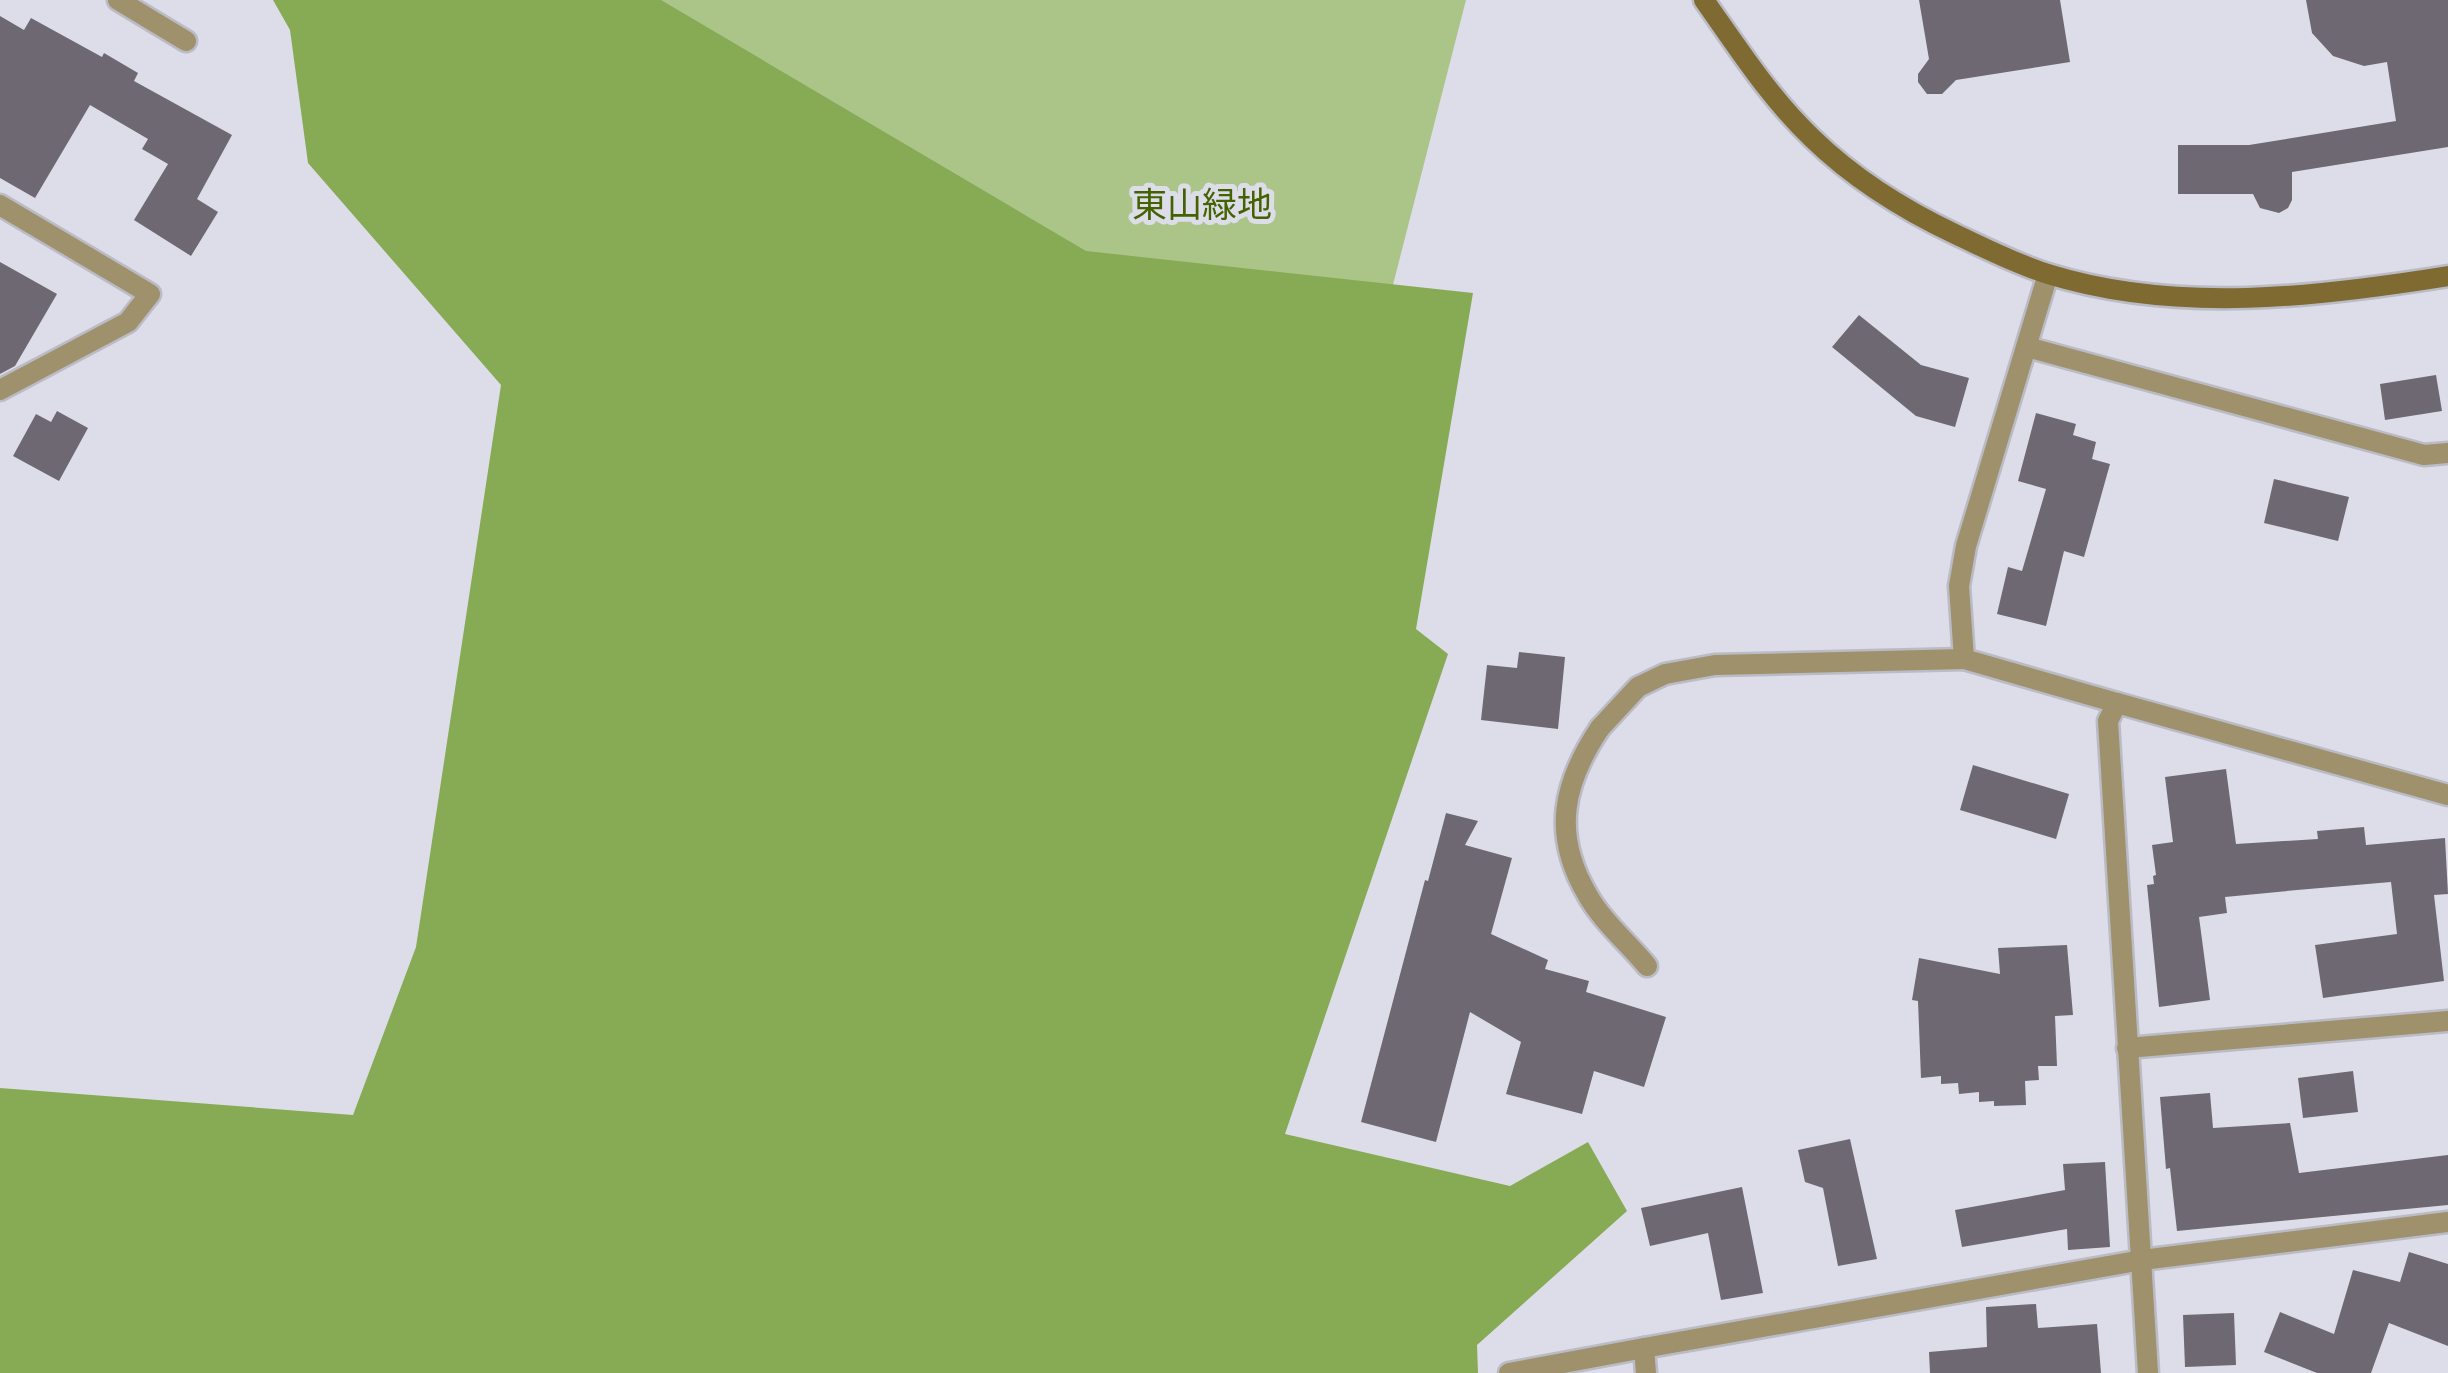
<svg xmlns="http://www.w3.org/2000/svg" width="2448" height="1373" font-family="'Nunito Sans','Noto Sans JP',sans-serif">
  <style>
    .green { fill: #abc589 }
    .forest { fill: #87aa55 }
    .building { fill: #6e6872 }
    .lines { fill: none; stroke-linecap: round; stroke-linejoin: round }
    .lane-casing { stroke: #bbbbc5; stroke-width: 25 }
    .street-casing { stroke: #bbbbc5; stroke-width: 25 }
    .secondary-casing { stroke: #bbbbc5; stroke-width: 25 }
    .lane { stroke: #9e916c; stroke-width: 20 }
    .street { stroke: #9e916c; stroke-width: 20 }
    .secondary { stroke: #7f6b31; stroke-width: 20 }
    .labels { text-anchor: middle; stroke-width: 10; stroke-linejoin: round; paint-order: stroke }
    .park-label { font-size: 35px; fill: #446200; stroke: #dddde9 }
  </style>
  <rect width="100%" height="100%" fill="#dddde9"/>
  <!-- green -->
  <path class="green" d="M 324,0 L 1466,0 L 1345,472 Z"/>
  <!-- forest -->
  <path class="forest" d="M 273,0 L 661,0 L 1086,251 L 1473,293 L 1416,629 L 1448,654 L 1285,1134 L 1510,1186 L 1588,1142 L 1627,1211 L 1477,1345 L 1478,1373 L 0,1373 L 0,1088 L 353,1115 L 416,947 L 501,385 L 308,163 L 290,30 Z"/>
  <!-- building -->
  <g class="building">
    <path d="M 1919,0 L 2060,0 L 2070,62 L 1956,80 L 1942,94 L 1927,94 L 1918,82 L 1918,74 L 1929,59 Z"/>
    <path d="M 2306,0 L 2448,0 L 2448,147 L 2292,172 L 2292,200 L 2288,208 L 2279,213 L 2260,208 L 2253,194 L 2178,194 L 2178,145 L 2249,145 L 2396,121 L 2387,62 L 2364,66 L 2333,56 L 2312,33 Z"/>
    <path d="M 0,16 L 24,30 L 31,18 L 102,57 L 104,53 L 138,73 L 134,81 L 232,135 L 197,199 L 218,212 L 191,256 L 134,220 L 168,164 L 142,149 L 148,139 L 90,105 L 35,198 L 0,178 Z"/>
    <path d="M 0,262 L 57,294 L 15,366 L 0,374 Z"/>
    <path d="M 1859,315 L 1921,365 L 1969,378 L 1955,427 L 1916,416 L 1832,347 Z"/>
    <path d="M 2436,375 L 2442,411 L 2385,420 L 2380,384 Z"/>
    <path d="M 57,411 L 88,428 L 59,481 L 13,456 L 36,414 L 51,422 Z"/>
    <path d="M 2036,413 L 2076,424 L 2073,435 L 2096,442 L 2092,459 L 2110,464 L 2084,557 L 2064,551 L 2046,626 L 1997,614 L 2008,567 L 2022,571 L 2046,489 L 2018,481 Z"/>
    <path d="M 2274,479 L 2349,497 L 2338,541 L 2264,523 Z"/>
    <path d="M 1519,652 L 1565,657 L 1558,729 L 1481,720 L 1487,665 L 1517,668 Z"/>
    <path d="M 1973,765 L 2069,794 L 2056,839 L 1960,810 Z"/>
    <path d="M 2226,769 L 2236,844 L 2318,839 L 2317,831 L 2364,827 L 2366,845 L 2445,838 L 2448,894 L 2434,895 L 2444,981 L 2323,998 L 2315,945 L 2397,934 L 2391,882 L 2297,890 L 2225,897 L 2227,913 L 2199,917 L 2210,1000 L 2159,1007 L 2147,885 L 2154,884 L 2153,876 L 2156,875 L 2152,845 L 2173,842 L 2165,777 Z"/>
    <path d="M 1446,813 L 1478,821 L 1465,845 L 1512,858 L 1491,934 L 1548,960 L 1545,969 L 1589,981 L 1586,992 L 1666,1017 L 1644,1087 L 1594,1071 L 1582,1114 L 1506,1094 L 1521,1042 L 1470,1012 L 1436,1142 L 1361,1122 L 1425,880 L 1428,881 Z"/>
    <path d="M 2067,945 L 2073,1015 L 2055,1016 L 2057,1066 L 2038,1066 L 2039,1080 L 2025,1081 L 2026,1105 L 1994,1106 L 1994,1101 L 1979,1102 L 1979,1092 L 1959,1094 L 1958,1083 L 1941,1084 L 1941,1076 L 1921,1078 L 1918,1001 L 1912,1000 L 1919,958 L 2000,974 L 1998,948 Z"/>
    <path d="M 2353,1071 L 2358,1112 L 2303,1118 L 2298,1078 Z"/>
    <path d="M 2210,1093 L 2213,1128 L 2290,1123 L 2299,1173 L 2448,1155 L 2448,1205 L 2177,1231 L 2170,1168 L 2166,1169 L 2160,1097 Z"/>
    <path d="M 1850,1139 L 1877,1259 L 1838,1266 L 1823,1188 L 1805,1182 L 1798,1150 Z"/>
    <path d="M 2105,1162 L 2110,1247 L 2068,1250 L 2067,1229 L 1962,1247 L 1955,1210 L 2065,1190 L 2063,1164 Z"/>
    <path d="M 1742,1187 L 1763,1293 L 1721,1300 L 1708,1233 L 1650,1246 L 1641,1208 Z"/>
    <path d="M 2409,1252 L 2448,1264 L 2448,1346 L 2389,1323 L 2371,1373 L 2317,1373 L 2264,1352 L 2280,1312 L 2334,1334 L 2353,1270 L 2400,1282 Z"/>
    <path d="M 2036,1304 L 2038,1328 L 2097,1324 L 2101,1373 L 1930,1373 L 1929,1352 L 1987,1347 L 1986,1307 Z"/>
    <path d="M 2234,1313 L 2236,1365 L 2185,1367 L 2183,1315 Z"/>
  </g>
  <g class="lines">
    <!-- lane casing -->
    <g class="lane-casing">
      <g id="lane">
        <path d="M 1600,728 C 1563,783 1552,834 1587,894 C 1601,920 1628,943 1647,966"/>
        <path d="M 1509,1373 L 1644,1348"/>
      </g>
    </g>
    <!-- street casing -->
    <g class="street-casing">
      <g id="street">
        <path d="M 118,0 L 186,41"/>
        <path d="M 0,205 L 150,294 L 128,322 L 0,390"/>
        <path d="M 2048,274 L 1966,546 L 1959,586 L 1964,659 L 2117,703"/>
        <path d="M 2027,347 L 2424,455 L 2448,453"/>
        <path d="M 1600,728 L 1638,687 L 1665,674 L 1715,665 L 1964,659"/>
        <path d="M 2127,1048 L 2448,1021"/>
        <path d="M 1646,1373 L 1644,1348 L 2142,1260 L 2448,1222"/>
        <path d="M 2148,1373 L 2108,721 L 2117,703 L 2448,795"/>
      </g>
    </g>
    <!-- secondary casing -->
    <g class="secondary-casing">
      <path id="secondary" d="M 1704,0 C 1738,48 1769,97 1812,138 C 1854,179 1904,210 1957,235 C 1987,249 2016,264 2048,274 C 2177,314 2317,297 2448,276"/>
    </g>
    <!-- lane -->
    <use href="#lane" class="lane"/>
    <!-- street -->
    <use href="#street" class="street"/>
    <!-- secondary -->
    <use href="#secondary" class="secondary"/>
  </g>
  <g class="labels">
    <!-- park labels -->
    <g class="park-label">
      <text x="1202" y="217">東山緑地</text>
    </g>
  </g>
</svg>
